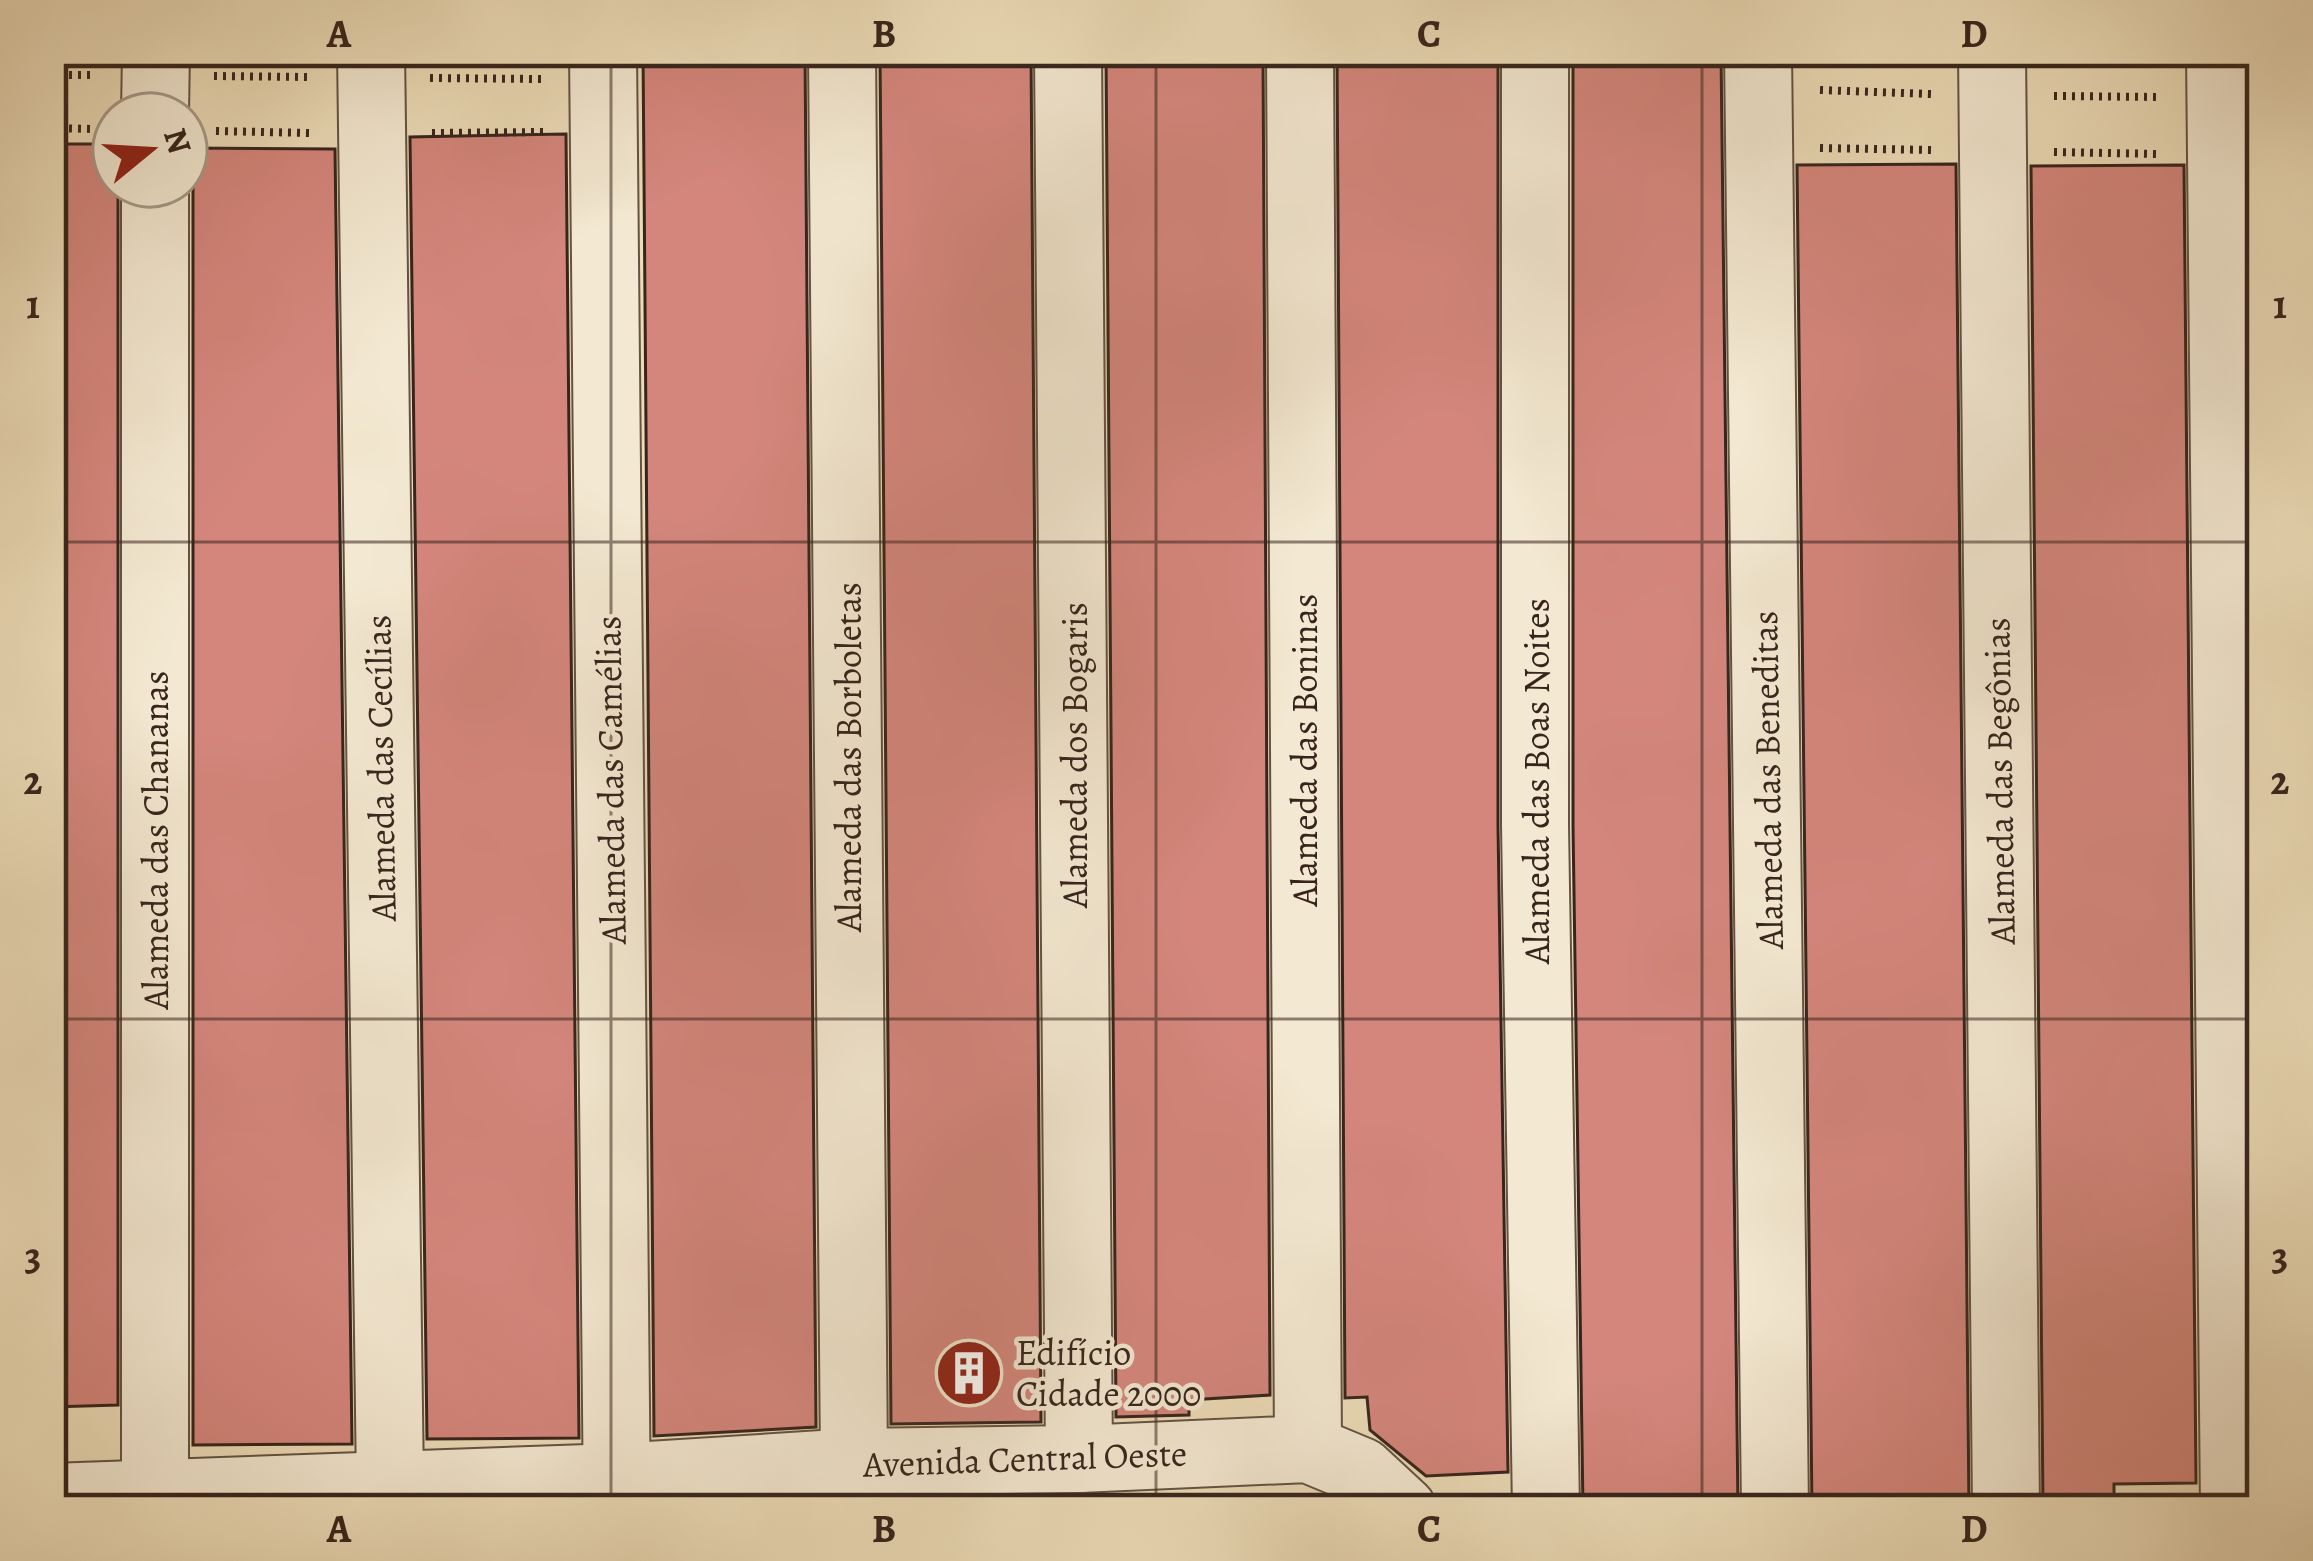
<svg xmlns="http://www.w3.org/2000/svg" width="2313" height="1561" font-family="Alegreya,serif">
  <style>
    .building { fill: #d4867c; stroke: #37251d; stroke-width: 3 }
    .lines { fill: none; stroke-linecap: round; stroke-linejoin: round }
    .minor-casing { stroke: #645344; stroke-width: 70 }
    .path { stroke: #37251d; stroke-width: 8; stroke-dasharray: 3 6; stroke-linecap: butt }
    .minor { stroke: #f3e8d1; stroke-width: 66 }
    .grid { fill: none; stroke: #37251d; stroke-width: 3; stroke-opacity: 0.55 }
    .labels { text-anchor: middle; stroke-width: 9; stroke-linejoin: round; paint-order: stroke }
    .street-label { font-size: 36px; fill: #37251d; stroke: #f3e8d1 }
    .poi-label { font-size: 36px; fill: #37251d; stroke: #f3e8d1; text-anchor: start }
    .neatline { fill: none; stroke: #37251d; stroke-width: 4.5 }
    .grid-label { font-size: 39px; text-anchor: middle; font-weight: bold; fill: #37251d }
  </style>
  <rect width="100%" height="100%" fill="#ecdcb8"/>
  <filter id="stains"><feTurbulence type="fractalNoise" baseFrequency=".00167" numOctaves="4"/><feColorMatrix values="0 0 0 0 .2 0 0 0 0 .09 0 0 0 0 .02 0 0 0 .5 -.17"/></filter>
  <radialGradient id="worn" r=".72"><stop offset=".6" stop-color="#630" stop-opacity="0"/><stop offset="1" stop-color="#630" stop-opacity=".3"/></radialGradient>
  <!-- building -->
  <g class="building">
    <path d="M 643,51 L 805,51 L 816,1427 L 654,1436 Z"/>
    <path d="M 880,51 L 1031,51 L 1041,1422 L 891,1424 Z"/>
    <path d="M 1106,51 L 1263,51 L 1270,1395 L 1189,1400 L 1189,1415 L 1116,1417 Z"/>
    <path d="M 1337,51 L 1498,51 L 1498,826 L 1508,1472 L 1426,1476 L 1370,1430 L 1367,1397 L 1345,1398 Z"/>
    <path d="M 1573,51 L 1721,51 L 1738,1510 L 1583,1510 L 1573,825 Z"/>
    <path d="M 566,134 L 579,1438 L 427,1439 L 410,137 Z"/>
    <path d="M 51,144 L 114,144 L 114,186 L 118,186 L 118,1405 L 51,1407 Z"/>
    <path d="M 186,148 L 335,149 L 352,1444 L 193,1445 L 193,186 Z"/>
    <path d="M 1956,164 L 1969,1510 L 1812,1510 L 1797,165 Z"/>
    <path d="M 2184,165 L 2196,1483 L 2114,1484 L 2114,1510 L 2043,1510 L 2031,166 Z"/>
    <path d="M 1099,1496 L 1100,1510 L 704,1510 L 855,1499 Z"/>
  </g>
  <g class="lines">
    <!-- minor casing -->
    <g class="minor-casing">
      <g id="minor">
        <path d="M 371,51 L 390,1485"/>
        <path d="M 603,51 L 617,1510"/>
        <path d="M 842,51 L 854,1462"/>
        <path d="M 1068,51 L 1079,1459"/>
        <path d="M 1300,51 L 1308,1449"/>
        <path d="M 1535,51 L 1535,825 L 1546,1510"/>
        <path d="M 1758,51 L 1775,1510"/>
        <path d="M 1992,51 L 2006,1510"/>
        <path d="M 2220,51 L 2234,1510"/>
        <path d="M 155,114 L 156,51"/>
        <path d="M 155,186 L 155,1493"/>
        <path d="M 51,1497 L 617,1477 L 854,1462 L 1079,1459 L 1308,1449 L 1361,1471 L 1403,1510"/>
      </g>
    </g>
    <!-- path -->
    <g class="path">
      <path d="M 51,75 L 91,75"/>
      <path d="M 214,76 L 307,77"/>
      <path d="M 430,78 L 541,79"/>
      <path d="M 1820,90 L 1931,94"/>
      <path d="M 2054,96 L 2159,97"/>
      <path d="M 51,128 L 95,129"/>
      <path d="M 216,131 L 309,133"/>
      <path d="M 432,133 L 543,132"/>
      <path d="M 1820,148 L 1931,150"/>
      <path d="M 2054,152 L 2159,154"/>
    </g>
    <!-- minor -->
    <use href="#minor" class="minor"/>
  </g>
  <!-- grid -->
  <path class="grid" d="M 611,51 L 611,1510M 1156,51 L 1156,1510M 1702,51 L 1702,1510M 51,542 L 2262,542M 51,1019 L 2262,1019"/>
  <!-- icons -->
  <defs>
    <g id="building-disc" transform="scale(3.45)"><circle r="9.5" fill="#8f2418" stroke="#f3e8d1"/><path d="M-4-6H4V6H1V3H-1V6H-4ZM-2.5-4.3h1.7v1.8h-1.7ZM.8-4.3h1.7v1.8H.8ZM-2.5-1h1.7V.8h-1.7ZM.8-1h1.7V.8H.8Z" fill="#fff"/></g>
  </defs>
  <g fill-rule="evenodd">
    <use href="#building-disc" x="969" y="1373"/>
  </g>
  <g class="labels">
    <!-- street labels -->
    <g class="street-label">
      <text transform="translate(1304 750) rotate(-90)" y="13">Alameda das Boninas</text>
      <text transform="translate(1074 755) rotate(-90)" y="13">Alameda dos Bogaris</text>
      <text transform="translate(848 757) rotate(-90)" y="13">Alameda das Borboletas</text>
      <text transform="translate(380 768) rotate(-91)" y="13">Alameda das Cecílias</text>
      <text transform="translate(610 780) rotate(-91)" y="13">Alameda das Camélias</text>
      <text transform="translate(1767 780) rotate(-91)" y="13">Alameda das Beneditas</text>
      <text transform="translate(1536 781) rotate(-90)" y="13">Alameda das Boas Noites</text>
      <text transform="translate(1999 781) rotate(-91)" y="13">Alameda das Begônias</text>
      <text transform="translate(155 840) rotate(-90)" y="13">Alameda das Chananas</text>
      <text transform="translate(1025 1458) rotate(-2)" y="13">Avenida Central Oeste</text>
    </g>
    <!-- poi labels -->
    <g class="poi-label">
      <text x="1016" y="1365">Edifício<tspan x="1016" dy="41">Cidade 2000</tspan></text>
    </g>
  </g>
  <!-- margin -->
  <rect width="2313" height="1561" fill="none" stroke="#ecdcb8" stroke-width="132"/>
  <!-- north arrow -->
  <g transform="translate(150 150) rotate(72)"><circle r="57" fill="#f3e8d1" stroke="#a89a89" stroke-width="3"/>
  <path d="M0-9L21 45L0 30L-21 45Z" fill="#8f2418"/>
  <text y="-18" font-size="33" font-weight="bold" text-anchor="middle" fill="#37251d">N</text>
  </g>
  <rect x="66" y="66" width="2181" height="1429" class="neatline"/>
  <g class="grid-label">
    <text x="339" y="47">A</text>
    <text x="884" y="47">B</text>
    <text x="1429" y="47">C</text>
    <text x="1974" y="47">D</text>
    <text x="33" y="318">1</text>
    <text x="2280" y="318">1</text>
    <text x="33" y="794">2</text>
    <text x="2280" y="794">2</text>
    <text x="33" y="1270">3</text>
    <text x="2280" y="1270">3</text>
    <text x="339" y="1542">A</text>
    <text x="884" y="1542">B</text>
    <text x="1429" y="1542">C</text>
    <text x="1974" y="1542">D</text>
  </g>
  <rect width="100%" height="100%" filter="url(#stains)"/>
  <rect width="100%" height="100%" fill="url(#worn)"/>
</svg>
